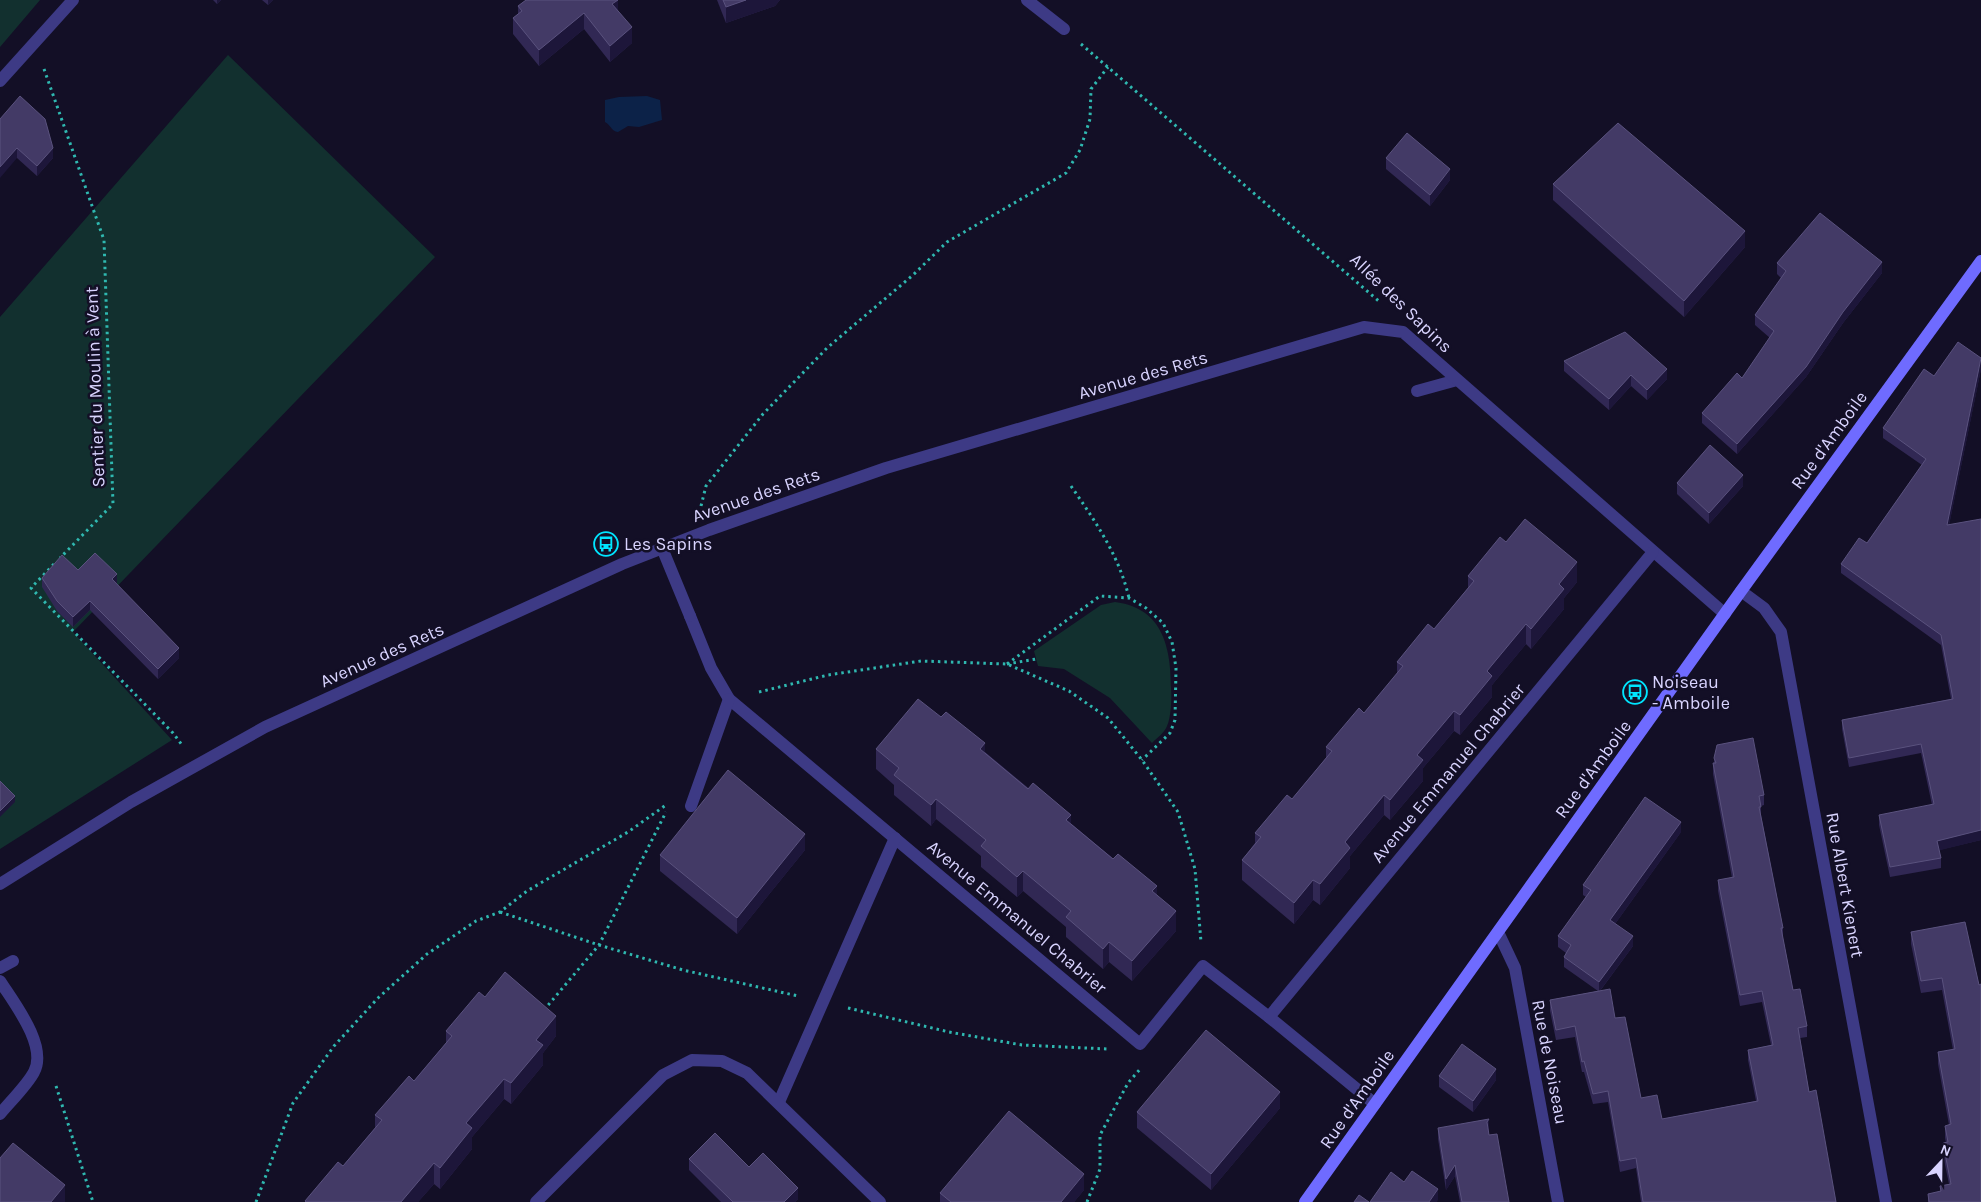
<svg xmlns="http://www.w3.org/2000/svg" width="1981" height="1202" font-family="Karla,sans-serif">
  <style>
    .green { fill: #12302f }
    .water { fill: #0c2248 }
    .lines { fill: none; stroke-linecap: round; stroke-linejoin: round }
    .path { stroke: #2fb8b0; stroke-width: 3; stroke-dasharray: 2.5 4; stroke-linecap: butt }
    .lane { stroke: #3d3a85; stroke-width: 12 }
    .street { stroke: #3d3a85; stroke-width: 12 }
    .secondary { stroke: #6f6bff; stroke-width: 12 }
    .wall { fill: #312854 }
    .shaded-wall { fill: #1d163a }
    .building { fill: #433a66; stroke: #5a527e }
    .labels { text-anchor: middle; stroke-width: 5; stroke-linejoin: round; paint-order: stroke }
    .street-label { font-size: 18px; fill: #d9d4ff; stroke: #130f26 }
    .poi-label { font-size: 18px; fill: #d9d4ff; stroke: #130f26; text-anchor: start }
  </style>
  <rect width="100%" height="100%" fill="#130f26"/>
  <!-- green -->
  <g class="green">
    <path d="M 0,0 L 40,0 L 0,47 Z"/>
    <path d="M 228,55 L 435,257 L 73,632 L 172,740 L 0,849 L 0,317 Z"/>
    <path d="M 1115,602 C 1163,608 1171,648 1171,688 C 1172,697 1171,718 1167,726 C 1165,732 1157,738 1152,743 L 1110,698 L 1064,669 L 1038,666 L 1034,651 L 1101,605 Z"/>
  </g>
  <!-- water -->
  <path class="water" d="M 647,96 L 660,100 L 662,120 L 639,127 L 628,126 L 618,132 C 611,131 611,125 605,122 L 605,100 L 619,97 Z"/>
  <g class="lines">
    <!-- path -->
    <g class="path">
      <path d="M 1081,44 L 1381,303"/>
      <path d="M 44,69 L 104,240 L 113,504 L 60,558"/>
      <path d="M 1071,486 C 1095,521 1119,555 1129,598"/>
      <path d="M 701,506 L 706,486 L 763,414 L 827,348 L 913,275 L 947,242 L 1066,173 L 1080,150 L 1090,119 L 1091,89 L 1108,67"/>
      <path d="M 54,564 L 31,588 L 173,733 L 182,745"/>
      <path d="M 1007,664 L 1100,596 L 1129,598 L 1146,608 L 1163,623 L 1172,642 L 1176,668 L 1175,720 L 1170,733 L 1142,760"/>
      <path d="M 1007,664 L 1036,659"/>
      <path d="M 759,692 L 828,675 L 921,661 L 1007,664 L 1069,691 L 1108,718 L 1142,760 L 1178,812 L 1195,869 L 1201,942"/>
      <path d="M 500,912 L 599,945 L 683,970 L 798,996"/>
      <path d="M 848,1008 L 949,1032 L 1022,1045 L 1107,1049"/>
      <path d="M 544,1010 L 599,945 L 666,812"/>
      <path d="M 56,1086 L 93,1202"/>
      <path d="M 256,1202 L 293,1103 L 334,1046 L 378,998 L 427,954 L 476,921 L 500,912 L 527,891 L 628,832 L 666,805"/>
      <path d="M 1087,1202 L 1100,1169 L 1100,1135 L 1128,1083 L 1141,1068"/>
    </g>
    <!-- lane -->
    <g class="lane">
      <path d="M 1417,391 L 1457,380"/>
      <path d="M 690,616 L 711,668 L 729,699 L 1140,1044 L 1203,966 L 1269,1017"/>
      <path d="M 691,806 L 729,699"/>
      <path d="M 0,968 L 13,961"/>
      <path d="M 0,981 C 14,1003 48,1046 34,1072 C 28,1084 10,1102 0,1114"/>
      <path d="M 779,1102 L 895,838"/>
    </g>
    <!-- street -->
    <g class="street">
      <path d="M 1027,0 L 1064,29"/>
      <path d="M 0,81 L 73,0"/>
      <path d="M 662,548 L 690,616"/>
      <path d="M 1741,591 L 1764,608 L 1781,632 L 1886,1202"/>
      <path d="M 0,884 L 131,802 L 265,727 L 622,564 L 709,530 L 886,468 L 1364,327 L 1403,332 L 1725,614"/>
      <path d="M 1498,932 L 1515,968 L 1558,1202"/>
      <path d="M 1375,1104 L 1269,1017 L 1653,552"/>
      <path d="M 536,1202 L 663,1075 L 692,1060 L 722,1061 L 747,1073 L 880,1202"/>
    </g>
    <!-- secondary -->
    <path class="secondary" d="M 1305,1202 L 1741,591 L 1981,261"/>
  </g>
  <!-- wall -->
  <g class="wall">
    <path d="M 213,0 L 221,0 L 217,4 Z"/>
    <path d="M 262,0 L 273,0 L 268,5 Z"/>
    <path d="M 717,0 L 780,0 L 775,6 L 726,23 Z"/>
    <path d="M 518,6 L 618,11 L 632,43 L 610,62 L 584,29 L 539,66 L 513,34 L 513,18 L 518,14 Z"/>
    <path d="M 0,119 L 53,158 L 37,176 L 17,158 Z"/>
    <path d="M 1386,158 L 1450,180 L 1430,206 L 1386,169 Z"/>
    <path d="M 1553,184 L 1745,247 L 1684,317 L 1553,200 Z"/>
    <path d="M 1777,263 L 1882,273 L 1843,323 L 1806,377 L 1737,454 L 1702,423 L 1702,413 L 1742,378 L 1770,338 L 1755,325 L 1755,315 L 1781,278 L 1777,274 Z"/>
    <path d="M 1564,361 L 1667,379 L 1647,400 L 1631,386 L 1609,410 L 1564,371 Z"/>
    <path d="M 1981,369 L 1949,525 L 1981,519 L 1981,840 L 1939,850 L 1941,858 L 1941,868 L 1890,877 L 1879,825 L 1879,815 L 1932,805 L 1921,753 L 1849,767 L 1842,729 L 1842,720 L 1951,699 L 1941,645 L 1841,573 L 1841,564 L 1867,543 L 1922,465 L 1883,438 L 1883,428 L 1934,376 Z"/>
    <path d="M 1677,483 L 1743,486 L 1709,524 L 1677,494 Z"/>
    <path d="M 1506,542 L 1577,582 L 1564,598 L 1564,609 L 1531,649 L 1526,644 L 1492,685 L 1492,697 L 1460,735 L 1454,731 L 1423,768 L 1423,781 L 1390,820 L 1384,815 L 1350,856 L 1350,868 L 1320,905 L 1313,900 L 1294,924 L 1242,880 L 1242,860 L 1255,843 L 1255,833 L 1292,799 L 1326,758 L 1326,747 L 1364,713 L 1397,674 L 1397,662 L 1434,629 L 1468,588 L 1468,576 Z"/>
    <path d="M 78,570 L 117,584 L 179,658 L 158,679 L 90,610 L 73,627 L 57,611 L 42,587 L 42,578 Z"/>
    <path d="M 876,749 L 985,752 L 1157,895 L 1176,931 L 1132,981 L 1109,962 L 1103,969 L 1066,937 L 1066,927 L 1023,891 L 1017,897 L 981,867 L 981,856 L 936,819 L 931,826 L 894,795 L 894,785 L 876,769 Z"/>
    <path d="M 1714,758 L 1764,795 L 1764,805 L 1761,806 L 1761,815 L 1783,928 L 1783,938 L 1793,990 L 1807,1026 L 1807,1037 L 1800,1038 L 1809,1092 L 1836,1202 L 1641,1202 L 1636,1168 L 1620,1172 L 1608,1102 L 1593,1104 L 1584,1072 L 1582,1072 L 1575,1037 L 1556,1040 L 1550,1011 L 1550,1000 L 1598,991 L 1564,967 L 1564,957 L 1566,953 L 1558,947 L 1558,936 L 1586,897 L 1583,895 L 1583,885 L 1681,832 L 1615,924 L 1633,946 L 1600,991 L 1615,1018 L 1641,1098 L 1662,1119 L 1756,1101 L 1748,1060 L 1748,1050 L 1771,1045 L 1762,1002 L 1740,1006 L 1718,891 L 1718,880 L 1732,878 L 1713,774 L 1713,763 L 1714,763 Z"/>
    <path d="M 805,850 L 737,934 L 660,871 L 660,855 Z"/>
    <path d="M 1965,922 L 1981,1202 L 1928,1202 L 1928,1194 L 1940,1192 L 1940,1186 L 1949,1184 L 1943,1155 L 1943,1143 L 1946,1143 L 1945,1138 L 1945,1126 L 1949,1125 L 1938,1064 L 1938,1052 L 1953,1050 L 1942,990 L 1921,993 L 1911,944 L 1911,932 Z"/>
    <path d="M 485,997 L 556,1036 L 543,1053 L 543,1065 L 511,1104 L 504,1099 L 472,1137 L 472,1149 L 440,1189 L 434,1184 L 418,1202 L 305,1202 L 343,1166 L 375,1128 L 375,1115 L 414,1081 L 446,1043 L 446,1031 Z"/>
    <path d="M 1439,1076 L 1496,1080 L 1473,1112 L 1439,1087 Z"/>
    <path d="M 1280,1108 L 1211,1190 L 1137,1128 L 1137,1112 Z"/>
    <path d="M 1438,1128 L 1489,1129 L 1488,1130 L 1489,1135 L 1509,1202 L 1460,1202 L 1455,1176 L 1446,1190 L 1438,1139 Z"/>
    <path d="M 689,1159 L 749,1167 L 798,1199 L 795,1202 L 721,1202 L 689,1170 Z"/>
    <path d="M 1084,1190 L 1074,1202 L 940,1202 L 940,1193 Z"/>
  </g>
  <!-- shaded-wall -->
  <g class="shaded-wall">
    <path d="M 217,0 L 221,0 L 217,4 Z"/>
    <path d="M 268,0 L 273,0 L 268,5 Z"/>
    <path d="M 618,0 L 618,16 L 612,4 Z"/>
    <path d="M 746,0 L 780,0 L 775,6 L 726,23 L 726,7 Z"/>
    <path d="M 584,13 L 584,29 L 539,66 L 539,50 Z"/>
    <path d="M 632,27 L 632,43 L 610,62 L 610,46 Z"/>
    <path d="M 17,148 L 17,158 L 0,178 L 0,167 Z"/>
    <path d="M 53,148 L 53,158 L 37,176 L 37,166 Z"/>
    <path d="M 1450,169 L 1450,180 L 1430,206 L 1430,195 Z"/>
    <path d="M 1745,231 L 1745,247 L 1684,317 L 1684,301 Z"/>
    <path d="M 1882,262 L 1882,273 L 1843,323 L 1806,377 L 1737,454 L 1737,444 Z"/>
    <path d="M 1981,359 L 1981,369 L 1947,535 L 1947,525 Z"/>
    <path d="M 1667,369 L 1667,379 L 1647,400 L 1647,390 Z"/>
    <path d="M 1631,375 L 1631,386 L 1609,410 L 1609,399 Z"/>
    <path d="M 1743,475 L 1743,486 L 1709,524 L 1709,513 Z"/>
    <path d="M 1577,562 L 1577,582 L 1564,598 L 1564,609 L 1531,649 L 1531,629 L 1559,584 Z"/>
    <path d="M 117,574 L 117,584 L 112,589 L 112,579 Z"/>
    <path d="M 90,601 L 90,610 L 73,627 L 73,617 Z"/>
    <path d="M 1526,624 L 1526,644 L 1492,685 L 1492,697 L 1460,735 L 1460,715 L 1487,671 Z"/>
    <path d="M 179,648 L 179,658 L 158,679 L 158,669 Z"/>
    <path d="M 1454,711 L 1454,731 L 1423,768 L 1423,781 L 1390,820 L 1390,800 L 1417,755 Z"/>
    <path d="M 985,743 L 985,764 L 980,749 Z"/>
    <path d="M 1384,795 L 1384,815 L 1350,856 L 1350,868 L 1320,905 L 1320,884 L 1345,842 Z"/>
    <path d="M 15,796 L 15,802 L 0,817 L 0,811 Z"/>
    <path d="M 936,799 L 936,819 L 931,826 L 931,805 Z"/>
    <path d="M 1071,815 L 1071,835 L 1066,820 Z"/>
    <path d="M 1681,822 L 1681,832 L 1610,931 L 1610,920 Z"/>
    <path d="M 1981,830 L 1981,840 L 1937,851 L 1937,841 Z"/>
    <path d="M 805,834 L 805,850 L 737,934 L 737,918 Z"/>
    <path d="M 1023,871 L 1023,891 L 1017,897 L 1017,877 Z"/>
    <path d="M 1313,880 L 1313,900 L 1294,924 L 1294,903 Z"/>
    <path d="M 1157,886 L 1157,906 L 1152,891 Z"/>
    <path d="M 1176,911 L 1176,931 L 1132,981 L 1132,961 Z"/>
    <path d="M 1633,936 L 1633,946 L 1599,992 L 1599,982 Z"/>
    <path d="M 1109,942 L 1109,962 L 1103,969 L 1103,949 Z"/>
    <path d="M 556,1016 L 556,1036 L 543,1053 L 543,1065 L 511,1104 L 511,1083 L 536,1040 Z"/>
    <path d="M 1496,1069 L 1496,1080 L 1473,1112 L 1473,1101 Z"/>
    <path d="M 504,1079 L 504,1099 L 472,1137 L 472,1149 L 440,1189 L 440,1168 L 466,1123 Z"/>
    <path d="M 1280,1092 L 1280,1108 L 1211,1190 L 1211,1174 Z"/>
    <path d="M 1489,1119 L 1489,1129 L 1487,1132 L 1487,1122 Z"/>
    <path d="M 434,1163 L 434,1184 L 418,1202 L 401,1202 Z"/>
    <path d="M 1455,1165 L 1455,1176 L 1446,1190 L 1446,1179 Z"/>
    <path d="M 1084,1174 L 1084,1190 L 1074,1202 L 1061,1202 Z"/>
    <path d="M 65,1185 L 65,1202 L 51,1202 Z"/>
    <path d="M 798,1188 L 798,1199 L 795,1202 L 784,1202 Z"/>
    <path d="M 1438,1189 L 1438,1200 L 1437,1202 L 1429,1202 Z"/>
  </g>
  <!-- building -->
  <g class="building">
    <path d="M 526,0 L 618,0 L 612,4 L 632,27 L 610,46 L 584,13 L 539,50 L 513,18 L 522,11 L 518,6 Z"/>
    <path d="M 723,0 L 746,0 L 726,7 Z"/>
    <path d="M 20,96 L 45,119 L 53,148 L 37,166 L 17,148 L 0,167 L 0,119 Z"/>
    <path d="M 1618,123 L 1745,231 L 1684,301 L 1553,184 Z"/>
    <path d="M 1407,133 L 1450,169 L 1430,195 L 1386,158 Z"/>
    <path d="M 1820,213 L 1882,262 L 1843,312 L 1806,367 L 1737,444 L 1702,413 L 1737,373 L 1742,378 L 1774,331 L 1755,315 L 1786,271 L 1777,263 Z"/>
    <path d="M 1625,332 L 1667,369 L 1647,390 L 1631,375 L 1609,399 L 1564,361 Z"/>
    <path d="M 1958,342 L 1981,358 L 1947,525 L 1981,519 L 1981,830 L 1937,841 L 1941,858 L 1890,867 L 1879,815 L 1934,804 L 1921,744 L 1849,758 L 1842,720 L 1953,699 L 1941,635 L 1841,564 L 1859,538 L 1867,543 L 1926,459 L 1883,428 L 1924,369 L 1934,376 Z"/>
    <path d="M 1710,445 L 1743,475 L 1709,513 L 1677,483 Z"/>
    <path d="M 1525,519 L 1577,562 L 1559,584 L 1564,589 L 1531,629 L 1526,624 L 1487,671 L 1492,676 L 1460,715 L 1454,711 L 1417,755 L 1423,760 L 1390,800 L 1384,795 L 1345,842 L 1350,848 L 1320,884 L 1313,880 L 1294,903 L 1242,860 L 1261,837 L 1255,833 L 1287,795 L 1292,799 L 1332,751 L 1326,747 L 1359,708 L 1364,713 L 1403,666 L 1397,662 L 1428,624 L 1434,629 L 1474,581 L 1468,576 L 1500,537 L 1506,542 Z"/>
    <path d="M 95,553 L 117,574 L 112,579 L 179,648 L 158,669 L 90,601 L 73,617 L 57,601 L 42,578 L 62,555 L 78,570 Z"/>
    <path d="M 918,699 L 941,717 L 946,712 L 985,743 L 980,749 L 1028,789 L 1033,783 L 1071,815 L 1066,820 L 1113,859 L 1118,854 L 1157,886 L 1152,891 L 1176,911 L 1132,961 L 1109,942 L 1103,949 L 1066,917 L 1071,911 L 1023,871 L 1017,877 L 981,846 L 986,840 L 936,799 L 931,805 L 894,775 L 899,768 L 876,749 Z"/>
    <path d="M 1753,738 L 1764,795 L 1759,796 L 1761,807 L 1759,807 L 1783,928 L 1781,928 L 1793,990 L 1800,989 L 1807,1026 L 1798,1028 L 1809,1092 L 1816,1090 L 1836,1202 L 1643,1202 L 1636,1158 L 1620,1161 L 1608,1091 L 1593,1094 L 1584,1061 L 1582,1062 L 1575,1026 L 1556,1030 L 1550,1000 L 1610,989 L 1615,1018 L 1625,1017 L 1641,1098 L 1657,1095 L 1662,1119 L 1758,1101 L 1748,1050 L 1773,1045 L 1762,991 L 1740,995 L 1718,880 L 1734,877 L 1713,763 L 1716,763 L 1714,758 L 1717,745 Z"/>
    <path d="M 728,770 L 805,834 L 737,918 L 660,855 Z"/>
    <path d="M 0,781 L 15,796 L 0,811 Z"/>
    <path d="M 1645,797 L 1681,822 L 1610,920 L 1633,936 L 1599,982 L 1564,957 L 1571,945 L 1558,936 L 1591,890 L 1583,885 Z"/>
    <path d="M 1965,922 L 1979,985 L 1981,984 L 1981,1202 L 1929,1202 L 1928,1194 L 1941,1191 L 1940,1186 L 1951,1184 L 1943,1143 L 1948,1142 L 1945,1126 L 1951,1124 L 1938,1052 L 1955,1049 L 1942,978 L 1921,981 L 1911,932 Z"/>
    <path d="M 505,972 L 556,1016 L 536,1040 L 543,1045 L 511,1083 L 504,1079 L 466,1123 L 472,1128 L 440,1168 L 434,1163 L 401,1202 L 306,1202 L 305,1201 L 338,1162 L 343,1166 L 382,1120 L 375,1115 L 409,1076 L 414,1081 L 452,1036 L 446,1031 L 479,992 L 485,997 Z"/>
    <path d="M 1206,1030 L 1280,1092 L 1211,1174 L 1137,1112 Z"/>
    <path d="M 1462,1044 L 1496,1069 L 1473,1101 L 1439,1076 Z"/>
    <path d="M 1009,1111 L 1084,1174 L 1061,1202 L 951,1202 L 940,1193 Z"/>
    <path d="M 1489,1119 L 1487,1122 L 1489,1135 L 1497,1134 L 1509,1202 L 1462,1202 L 1455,1165 L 1446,1179 L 1438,1128 Z"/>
    <path d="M 715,1133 L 749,1167 L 763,1153 L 798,1188 L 784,1202 L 733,1202 L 689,1159 Z"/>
    <path d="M 13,1143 L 65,1185 L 51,1202 L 0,1202 L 0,1158 Z"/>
    <path d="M 1412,1171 L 1438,1189 L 1429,1202 L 1370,1202 L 1391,1172 L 1404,1182 Z"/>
    <path d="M 1359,1195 L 1369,1202 L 1354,1202 Z"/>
  </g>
  <!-- icons -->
  <defs>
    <g id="bus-ring" transform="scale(1.25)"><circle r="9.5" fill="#130f26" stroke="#00e5ff" stroke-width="1.5"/><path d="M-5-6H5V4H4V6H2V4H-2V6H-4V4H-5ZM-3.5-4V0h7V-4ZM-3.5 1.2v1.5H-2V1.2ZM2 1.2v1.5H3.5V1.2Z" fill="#00e5ff"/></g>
  </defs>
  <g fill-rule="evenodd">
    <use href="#bus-ring" x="606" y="544"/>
    <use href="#bus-ring" x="1635" y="692"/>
  </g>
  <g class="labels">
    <!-- street labels -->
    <g class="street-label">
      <text transform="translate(1401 303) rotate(44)" y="6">Allée des Sapins</text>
      <text transform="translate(1143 375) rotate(-16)" y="6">Avenue des Rets</text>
      <text transform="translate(95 387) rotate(-92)" y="6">Sentier du Moulin à Vent</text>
      <text transform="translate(1829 440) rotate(-54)" y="6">Rue d'Amboile</text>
      <text transform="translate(756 495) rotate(-19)" y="6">Avenue des Rets</text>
      <text transform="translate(382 655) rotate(-24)" y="6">Avenue des Rets</text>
      <text transform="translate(1593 769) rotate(-54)" y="6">Rue d'Amboile</text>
      <text transform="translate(1448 773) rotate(-50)" y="6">Avenue Emmanuel Chabrier</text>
      <text transform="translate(1845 885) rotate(80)" y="6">Rue Albert Kienert</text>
      <text transform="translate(1017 917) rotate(40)" y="6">Avenue Emmanuel Chabrier</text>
      <text transform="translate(1550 1062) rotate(79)" y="6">Rue de Noiseau</text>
      <text transform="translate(1357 1099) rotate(-55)" y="6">Rue d'Amboile</text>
    </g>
    <!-- poi labels -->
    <g class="poi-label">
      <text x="624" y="550">Les Sapins</text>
      <text x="1652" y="688">Noiseau<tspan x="1652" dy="21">- Amboile</tspan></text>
    </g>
  </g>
  <!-- north arrow -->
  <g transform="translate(1941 1162) rotate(22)" stroke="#130f26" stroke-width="4" paint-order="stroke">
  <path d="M0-4L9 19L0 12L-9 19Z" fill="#d9d4ff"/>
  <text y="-8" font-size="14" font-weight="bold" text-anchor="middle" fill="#d9d4ff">N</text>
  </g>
</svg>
